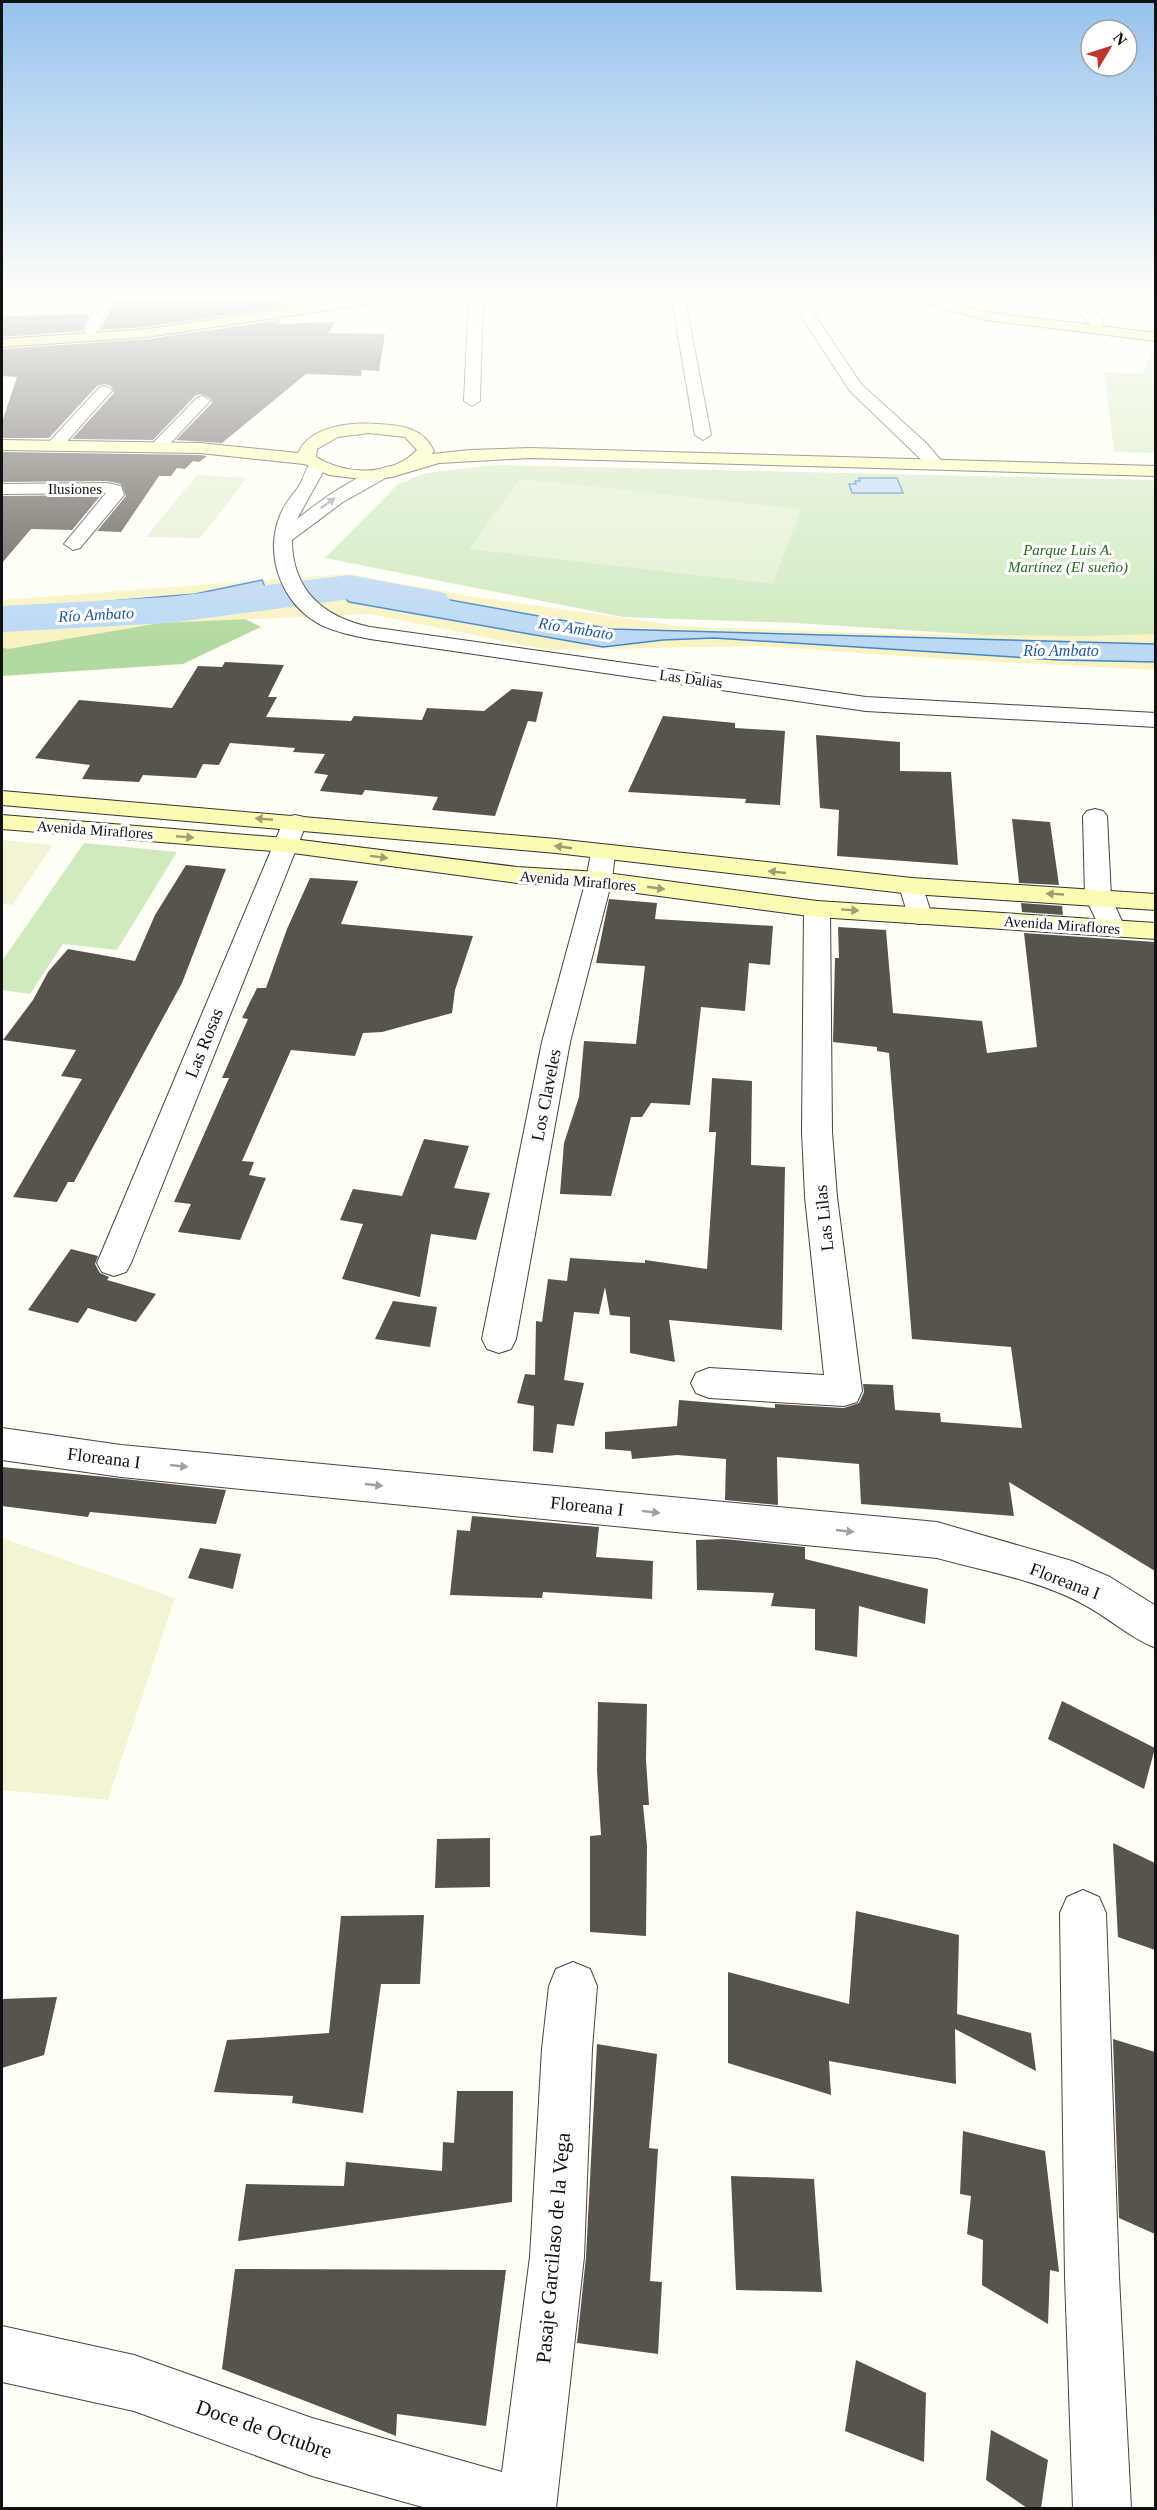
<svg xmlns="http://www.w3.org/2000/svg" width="1157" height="2510" font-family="'Times New Roman',serif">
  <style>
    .farmland { fill: #f3f4d5 }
    .green { fill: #d0e9bf }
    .forest { fill: #b2d99f }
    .sand { fill: #f8f3c3 }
    .pitch { fill: #e1f0d0 }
    .water { fill: #bbd8f4; stroke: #4584c9; stroke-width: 1.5 }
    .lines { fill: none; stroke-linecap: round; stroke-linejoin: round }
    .river { fill: #bbd8f4; fill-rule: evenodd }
    .building { fill: #59534d }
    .minor-casing { stroke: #444; stroke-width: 2 }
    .tertiary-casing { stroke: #444; stroke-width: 2 }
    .secondary-casing { stroke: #333; stroke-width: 2 }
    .primary-casing { stroke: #222; stroke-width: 2 }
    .minor { fill: #fff; fill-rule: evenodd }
    .tertiary { fill: #fff; fill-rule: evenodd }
    .secondary { fill: #fbfcb3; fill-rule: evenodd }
    .primary { fill: #f3e371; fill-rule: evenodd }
    .oneway { fill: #a0a0a0 }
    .oneway2 { fill: #9d9e72 }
    .labels { text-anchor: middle; stroke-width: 6; stroke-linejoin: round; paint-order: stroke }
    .far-street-label { font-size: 15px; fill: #111; stroke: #fff }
    .far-park-label { font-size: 15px; font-style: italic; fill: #286722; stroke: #fff }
    .far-water-label { font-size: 16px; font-style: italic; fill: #1d579f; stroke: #fff }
    .street-label { font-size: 18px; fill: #111; stroke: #fff }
    .near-street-label { font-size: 21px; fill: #111; stroke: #fff }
  </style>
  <rect width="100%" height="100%" fill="#fffef5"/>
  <!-- farmland -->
  <g class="farmland">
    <path d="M 2,840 L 53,845 L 12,905 L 2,904 Z"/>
    <path d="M 2,1538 L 175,1598 L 108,1800 L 2,1790 Z"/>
  </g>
  <!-- green -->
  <g class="green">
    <path d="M 749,294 L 808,294 L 814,299 L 783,299 L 790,320 L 772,321 Z"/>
    <path d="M 1151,352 L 1156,352 L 1155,453 L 1114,452 L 1104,372 L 1143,374 Z"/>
    <path d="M 495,465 L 1155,480 L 1155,646 L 796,623 L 623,617 L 325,558 L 398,484 L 426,473 Z"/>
    <path d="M 84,843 L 177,852 L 117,950 L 63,944 L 30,994 L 2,990 L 2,961 Z"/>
  </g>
  <!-- forest -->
  <path class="forest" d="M 227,610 L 261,627 L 183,664 L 2,676 L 2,626 Z"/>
  <!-- sand -->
  <path class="sand" d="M 346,574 L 476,597 L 679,626 L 890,634 L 1085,636 L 1155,634 L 1156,670 L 945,659 L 762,646 L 548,650 L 369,614 L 160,623 L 8,649 L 2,647 L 2,600 Z"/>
  <!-- pitch -->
  <g class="pitch">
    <path d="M 197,475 L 247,478 L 200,538 L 146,537 Z"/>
    <path d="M 520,479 L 801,509 L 773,584 L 469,549 Z"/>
  </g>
  <!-- water -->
  <g class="water">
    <path d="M 859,478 L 897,478 L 903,493 L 852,493 L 849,484 L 856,484 L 855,481 L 860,481 Z"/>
    <path d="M 262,580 L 271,600 C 183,615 91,627 2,623 L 2,610 L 195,594 Z"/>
    <path d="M 356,583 L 611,629 L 1155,644 L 1155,662 L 1060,660 L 714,638 L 663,640 L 603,647 L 349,602 L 331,584 Z"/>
  </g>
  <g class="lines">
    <!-- river -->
    <path class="river" d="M 350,575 L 445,593 L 451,602 L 445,611 L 430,615 L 350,599 L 168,623 L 2,632 L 2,606 L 168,597 Z"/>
  </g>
  <!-- building -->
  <g class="building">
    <path d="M 225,294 L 285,294 L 282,307 L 147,327 L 100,330 L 115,301 L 224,299 Z"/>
    <path d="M 89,314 L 82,331 L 2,337 L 2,316 Z"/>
    <path d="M 280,320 L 279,324 L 335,322 L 329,333 L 385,334 L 379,371 L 362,370 L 361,376 L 306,374 L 222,443 L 176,440 L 212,403 L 211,399 L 201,394 L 195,396 L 153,440 L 72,439 L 114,393 L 111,386 L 105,384 L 97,386 L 49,438 L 2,438 L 2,422 L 17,377 L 2,376 L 2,349 L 147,339 Z"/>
    <path d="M 2,452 L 200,455 L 207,456 L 199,462 L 193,461 L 185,469 L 177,468 L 171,476 L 159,476 L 121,532 L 97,531 L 126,496 L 121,484 L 107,481 L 2,482 Z"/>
    <path d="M 101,495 L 72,530 L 31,529 L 2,563 L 2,496 Z"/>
    <path d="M 225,662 L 284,665 L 268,697 L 277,697 L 266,717 L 351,721 L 354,716 L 422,720 L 427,708 L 484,711 L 512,689 L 543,692 L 536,722 L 528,721 L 495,816 L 432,810 L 438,797 L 365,790 L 362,795 L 320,791 L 328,775 L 314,773 L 325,754 L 293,752 L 295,748 L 230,743 L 219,765 L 203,764 L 196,778 L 143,775 L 139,782 L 82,779 L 90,765 L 35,758 L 79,700 L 172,708 L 198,666 L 222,667 Z"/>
    <path d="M 663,716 L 735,723 L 735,728 L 785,731 L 780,805 L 745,803 L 746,799 L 628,792 Z"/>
    <path d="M 816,735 L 900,742 L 900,771 L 951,772 L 958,865 L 837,856 L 839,810 L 820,808 Z"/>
    <path d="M 1012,819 L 1050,822 L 1059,885 L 1019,883 Z"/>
    <path d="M 186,865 L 226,869 L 182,983 L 164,1016 L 74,1182 L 68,1182 L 57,1202 L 13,1197 L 82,1079 L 61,1076 L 76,1050 L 3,1040 L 33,1000 L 48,972 L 68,949 L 135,961 L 155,915 Z"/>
    <path d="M 310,878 L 358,881 L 341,924 L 473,936 L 455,990 L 452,1013 L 382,1032 L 363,1033 L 355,1056 L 291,1050 L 242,1161 L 254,1162 L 249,1175 L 266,1178 L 240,1240 L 178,1232 L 191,1204 L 174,1202 L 229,1078 L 222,1078 L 248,1019 L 242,1018 L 257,988 L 266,988 L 287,929 Z"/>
    <path d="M 609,899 L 657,903 L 655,919 L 773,926 L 770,965 L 749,963 L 745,1011 L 701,1007 L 690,1105 L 651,1103 L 642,1117 L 631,1117 L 611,1196 L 560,1194 L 564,1143 L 579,1097 L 584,1041 L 636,1044 L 645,966 L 596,963 Z"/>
    <path d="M 1021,903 L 1062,906 L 1063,915 L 1022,912 Z"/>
    <path d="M 838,927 L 886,930 L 893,1013 L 982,1021 L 987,1053 L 1037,1047 L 1024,933 L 1155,942 L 1155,1571 L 1009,1482 L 1014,1516 L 861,1504 L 859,1464 L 777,1457 L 778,1505 L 725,1500 L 726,1459 L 677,1455 L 632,1459 L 631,1451 L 605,1449 L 605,1432 L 677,1426 L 679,1400 L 775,1408 L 775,1404 L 844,1408 L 859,1403 L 864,1392 L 863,1384 L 893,1385 L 895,1410 L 940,1413 L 941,1422 L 1022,1428 L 1011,1347 L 912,1339 L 889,1053 L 877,1051 L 877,1047 L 833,1042 L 835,958 L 839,958 Z"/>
    <path d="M 712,1078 L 752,1081 L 751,1165 L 785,1167 L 782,1330 L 669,1320 L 675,1362 L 630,1353 L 630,1317 L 610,1315 L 605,1287 L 599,1314 L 574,1312 L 564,1380 L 584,1383 L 574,1426 L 557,1424 L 553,1453 L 533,1451 L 534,1406 L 517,1403 L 525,1374 L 535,1375 L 536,1321 L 542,1322 L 548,1279 L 567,1281 L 570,1258 L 645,1263 L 645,1260 L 707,1269 L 716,1132 L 709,1132 Z"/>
    <path d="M 424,1139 L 469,1146 L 454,1188 L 490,1193 L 476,1240 L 431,1234 L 420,1297 L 342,1279 L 363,1224 L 340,1220 L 353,1189 L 402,1196 Z"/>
    <path d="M 71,1249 L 98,1256 L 95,1264 L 100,1273 L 109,1277 L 107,1280 L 156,1294 L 136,1322 L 88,1308 L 78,1323 L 28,1310 Z"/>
    <path d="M 393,1301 L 437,1307 L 430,1347 L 375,1339 Z"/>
    <path d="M 2,1467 L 106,1477 L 226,1490 L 216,1524 L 90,1512 L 88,1517 L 2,1506 Z"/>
    <path d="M 472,1516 L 599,1527 L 596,1557 L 653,1561 L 652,1599 L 543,1592 L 542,1598 L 450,1595 L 457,1530 L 470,1531 Z"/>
    <path d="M 724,1539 L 805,1547 L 805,1559 L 928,1589 L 925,1624 L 859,1606 L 857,1657 L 815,1650 L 815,1609 L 771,1606 L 774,1593 L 697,1590 L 696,1540 Z"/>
    <path d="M 200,1548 L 241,1554 L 233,1589 L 188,1578 Z"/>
    <path d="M 1062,1701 L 1155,1748 L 1144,1789 L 1048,1739 Z"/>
    <path d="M 598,1702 L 647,1704 L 646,1760 L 649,1805 L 643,1805 L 647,1846 L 646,1936 L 590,1932 L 590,1836 L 601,1835 L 597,1771 Z"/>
    <path d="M 490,1838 L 490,1887 L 435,1888 L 437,1839 Z"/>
    <path d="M 1113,1843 L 1155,1863 L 1155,1950 L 1118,1937 Z"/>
    <path d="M 856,1911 L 959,1935 L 957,2014 L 1031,2033 L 1036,2071 L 955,2029 L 956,2084 L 829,2061 L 831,2095 L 728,2063 L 728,1972 L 849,2004 Z"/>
    <path d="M 424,1915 L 420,1984 L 381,1984 L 363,2113 L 292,2103 L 293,2096 L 214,2092 L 227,2040 L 329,2033 L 341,1916 Z"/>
    <path d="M 57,1997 L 44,2055 L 2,2068 L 2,1999 Z"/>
    <path d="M 1113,2039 L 1155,2052 L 1155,2234 L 1119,2218 Z"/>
    <path d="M 597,2044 L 657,2054 L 649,2148 L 658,2149 L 650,2281 L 662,2282 L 658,2354 L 577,2343 L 586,2257 Z"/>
    <path d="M 457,2091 L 513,2091 L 512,2202 L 238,2241 L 246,2184 L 344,2186 L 346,2162 L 442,2171 L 443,2142 L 454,2143 Z"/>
    <path d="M 963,2131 L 1045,2151 L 1059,2272 L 1050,2270 L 1048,2324 L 982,2285 L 983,2240 L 967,2234 L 971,2196 L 960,2194 Z"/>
    <path d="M 731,2176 L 814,2179 L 822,2292 L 736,2290 Z"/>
    <path d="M 235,2269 L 506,2270 L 486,2426 L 397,2414 L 396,2436 L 222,2369 Z"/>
    <path d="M 856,2360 L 926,2393 L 924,2462 L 845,2431 Z"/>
    <path d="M 991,2430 L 1048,2460 L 1041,2508 L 1027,2508 L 986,2480 Z"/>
  </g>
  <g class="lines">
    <!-- minor casing -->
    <g class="minor-casing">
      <g id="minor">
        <path d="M 100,294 L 114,294 L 96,334 L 86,334 L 84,331 Z"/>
        <path d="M 290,294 L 304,294 L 299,307 L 289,307 L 287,304 Z"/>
        <path d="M 469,294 L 483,294 L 480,401 L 472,406 L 464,401 Z"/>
        <path d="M 671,294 L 684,294 L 711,435 L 703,440 L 695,435 Z"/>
        <path d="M 952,294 L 964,294 L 967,303 L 950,310 L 940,310 L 940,304 L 953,301 Z"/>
        <path d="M 1063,294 L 1076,294 L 1102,320 L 1102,326 L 1092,326 Z"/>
        <path d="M 799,298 L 804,299 L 861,384 L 926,443 L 945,465 L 943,469 L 931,469 L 850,391 L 792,302 Z"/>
        <path d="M 104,386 L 109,388 L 112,391 L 109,394 L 61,448 L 49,448 L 47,445 L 49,442 L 99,388 Z"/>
        <path d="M 202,396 L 210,401 L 207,404 L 164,450 L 152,450 L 150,447 L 152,444 L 197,398 Z"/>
        <path d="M 107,483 L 121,486 L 124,495 L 80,548 L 73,550 L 64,544 L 106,493 L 2,494 L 2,484 Z"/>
        <path d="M 1095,809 L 1103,811 L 1107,816 L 1111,897 L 1125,928 L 1121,934 L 1112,936 L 1103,934 L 1085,897 L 1083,816 L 1087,811 Z"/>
        <path d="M 295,815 L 304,817 L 307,822 L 131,1263 L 126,1272 L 114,1276 L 102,1272 L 97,1263 L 283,822 L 286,817 Z"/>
        <path d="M 603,846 L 612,848 L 615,853 L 612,880 L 570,1042 L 516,1339 L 511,1349 L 499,1353 L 487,1349 L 482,1339 L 542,1042 L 586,880 L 591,853 L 594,848 Z"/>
        <path d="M 912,878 L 921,881 L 932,916 L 928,922 L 919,924 L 910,922 L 899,886 L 903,881 Z"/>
        <path d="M 817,901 L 826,903 L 830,909 L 832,1132 L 837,1197 L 862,1391 L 857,1402 L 844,1406 L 709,1398 L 696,1393 L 691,1383 L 696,1373 L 709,1368 L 824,1375 L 805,1197 L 802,1132 L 804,909 L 808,903 Z"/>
        <path d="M 2,1428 L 121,1445 L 937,1522 L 1072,1561 L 1110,1577 L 1156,1606 L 1156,1648 C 1128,1637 1107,1616 1081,1603 C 1038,1580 984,1571 937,1558 L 121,1477 L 2,1460 Z"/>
        <path d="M 1083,1890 L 1099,1897 L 1106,1913 L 1119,2277 L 1131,2508 L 1073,2508 L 1065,2277 L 1060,1913 L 1067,1897 Z"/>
        <path d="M 573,1962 L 590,1969 L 597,1986 L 592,2049 L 584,2257 L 556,2508 L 426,2508 L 312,2476 L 134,2411 L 2,2382 L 2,2326 L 134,2355 L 312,2418 L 502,2472 L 530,2257 L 542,2049 L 549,1986 L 556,1969 Z"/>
      </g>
    </g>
    <!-- tertiary casing -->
    <g class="tertiary-casing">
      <path id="tertiary" d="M 316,461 L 324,466 L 322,474 L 297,519 C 324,498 356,474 390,466 L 398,471 L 343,502 L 292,540 C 292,590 323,617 370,627 L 866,697 L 1156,713 L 1156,727 L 866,711 L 370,639 C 354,636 336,632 321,625 C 281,604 263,554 281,513 C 285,503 293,495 299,486 C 305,477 305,464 316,461 Z"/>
    </g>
    <!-- secondary casing -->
    <g class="secondary-casing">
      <g id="secondary">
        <path d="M 377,424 C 400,425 423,427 434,451 L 432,454 L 469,450 L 530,448 L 1156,466 L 1156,476 L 530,458 L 439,463 L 392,477 L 369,480 L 329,475 L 304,464 L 200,453 L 2,450 L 2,440 L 200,443 L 298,453 C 310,426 350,422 377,424 ZM 369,433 L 405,437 L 417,450 C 391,477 346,475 316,457 L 317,449 L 338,437 Z"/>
        <path d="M 2,791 L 556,839 L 912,878 L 1156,894 L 1156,910 L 912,894 L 556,853 L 2,805 Z"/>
        <path d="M 2,815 L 285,838 L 517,867 L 599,872 L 817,901 L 1156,923 L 1156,939 L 817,917 L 599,888 L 517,883 L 285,852 L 2,829 Z"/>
      </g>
    </g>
    <!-- primary casing -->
    <g class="primary-casing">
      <g id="primary">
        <path d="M 385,294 L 417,294 L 410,298 L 147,337 L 2,347 L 2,339 L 147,329 Z"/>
        <path d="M 900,294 L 920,294 L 987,312 L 1156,333 L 1156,341 L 986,320 L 901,297 Z"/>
      </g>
    </g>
    <!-- minor -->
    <use href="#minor" class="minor"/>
    <!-- tertiary -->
    <use href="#tertiary" class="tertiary"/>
    <!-- secondary -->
    <use href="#secondary" class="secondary"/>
    <!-- primary -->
    <use href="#primary" class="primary"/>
  </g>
  <!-- one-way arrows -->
  <defs><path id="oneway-solid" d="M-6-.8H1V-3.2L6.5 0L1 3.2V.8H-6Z" transform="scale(1.5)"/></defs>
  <g class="oneway">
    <use href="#oneway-solid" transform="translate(328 503) rotate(-36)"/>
    <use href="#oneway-solid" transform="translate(179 1466) rotate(6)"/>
    <use href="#oneway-solid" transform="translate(374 1485) rotate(6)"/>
    <use href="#oneway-solid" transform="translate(651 1512) rotate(6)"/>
    <use href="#oneway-solid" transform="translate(845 1531) rotate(6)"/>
  </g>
  <g class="oneway2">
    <use href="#oneway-solid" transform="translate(264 819) rotate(-175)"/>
    <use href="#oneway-solid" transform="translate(185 837) rotate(5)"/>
    <use href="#oneway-solid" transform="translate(563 847) rotate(-172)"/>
    <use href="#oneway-solid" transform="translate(379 857) rotate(7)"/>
    <use href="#oneway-solid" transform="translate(777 872) rotate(-174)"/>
    <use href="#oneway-solid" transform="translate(656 888) rotate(8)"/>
    <use href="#oneway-solid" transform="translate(1055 894) rotate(-177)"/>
    <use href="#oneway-solid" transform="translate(850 910) rotate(4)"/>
  </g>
  <!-- sky -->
  <linearGradient id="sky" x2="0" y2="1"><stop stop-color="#96c2ed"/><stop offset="0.46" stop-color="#fffffa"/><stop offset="1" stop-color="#fffffa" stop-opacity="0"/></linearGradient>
  <rect width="1157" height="645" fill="url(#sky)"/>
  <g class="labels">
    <!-- far-street labels -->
    <g class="far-street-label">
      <text x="75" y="494">Ilusiones</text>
      <text transform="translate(691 679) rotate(8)" y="5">Las Dalias</text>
      <text transform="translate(95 830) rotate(4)" y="5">Avenida Miraflores</text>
      <text transform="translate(578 881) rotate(5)" y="5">Avenida Miraflores</text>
      <text transform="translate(1062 925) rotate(4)" y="5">Avenida Miraflores</text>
    </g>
    <!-- far-park labels -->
    <g class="far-park-label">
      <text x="1068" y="555">Parque Luis A.<tspan x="1068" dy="17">Martínez (El sueño)</tspan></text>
    </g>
    <!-- far-water labels -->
    <g class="far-water-label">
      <text transform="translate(96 614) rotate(-3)" y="6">Río Ambato</text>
      <text transform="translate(576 628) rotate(9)" y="6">Río Ambato</text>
      <text x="1061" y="656">Río Ambato</text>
    </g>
    <!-- street labels -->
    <g class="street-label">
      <text transform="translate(204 1043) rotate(-68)" y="6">Las Rosas</text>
      <text transform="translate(546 1095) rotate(-79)" y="6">Los Claveles</text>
      <text transform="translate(824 1218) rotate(-96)" y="6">Las Lilas</text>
      <text transform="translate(104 1458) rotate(7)" y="6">Floreana I</text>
      <text transform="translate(587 1506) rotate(6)" y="6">Floreana I</text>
      <text transform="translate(1065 1581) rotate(21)" y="6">Floreana I</text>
    </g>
    <!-- near-street labels -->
    <g class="near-street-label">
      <text transform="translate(553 2248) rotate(-85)" y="7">Pasaje Garcilaso de la Vega</text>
      <text transform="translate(264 2429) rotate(19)" y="7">Doce de Octubre</text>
    </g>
  </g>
  <!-- border -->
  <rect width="1157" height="2510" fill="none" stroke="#111111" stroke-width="6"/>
  <!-- north arrow -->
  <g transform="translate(1109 48) rotate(51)"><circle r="28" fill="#ffffff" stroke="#a0a0a0" stroke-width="1.5"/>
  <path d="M0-4.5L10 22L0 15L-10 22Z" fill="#bd372d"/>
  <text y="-9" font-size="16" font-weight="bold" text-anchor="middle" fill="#111111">N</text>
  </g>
</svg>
